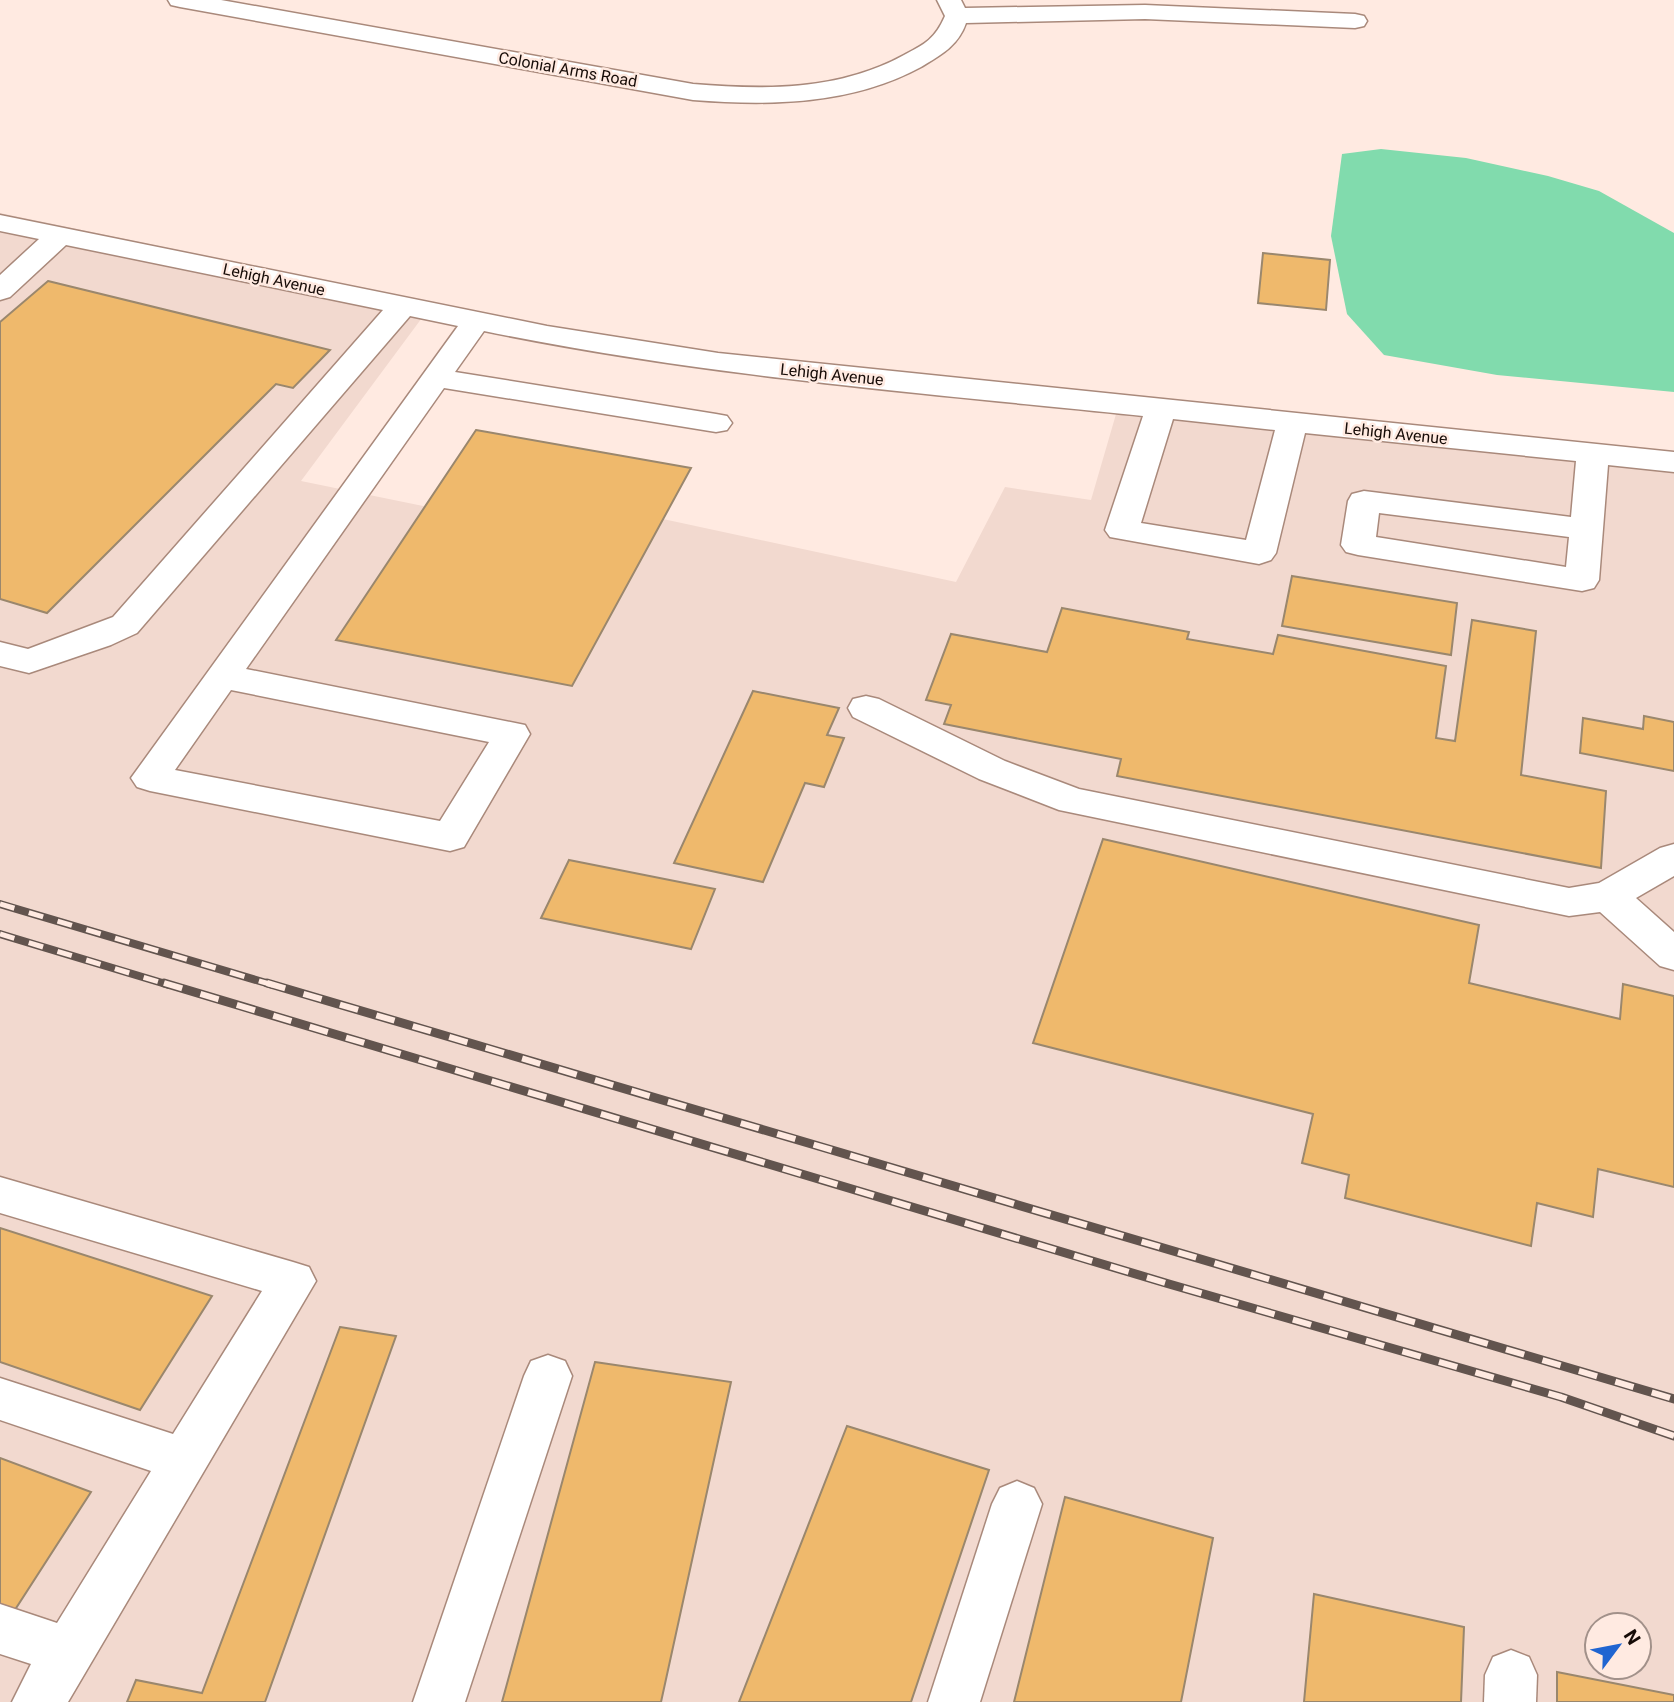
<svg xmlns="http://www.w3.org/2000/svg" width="1674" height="1702" font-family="Roboto,sans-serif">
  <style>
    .built { fill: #f2d9cf; fill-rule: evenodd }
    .green { fill: #81dbad }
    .building { fill: #efb96c; stroke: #9a876d; stroke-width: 2 }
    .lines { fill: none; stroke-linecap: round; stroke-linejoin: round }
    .minor-casing { stroke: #a9897b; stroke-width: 3 }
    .minor { fill: #fff; fill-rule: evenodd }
    .rail-far1-casing { stroke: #62544e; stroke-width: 8 }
    .rail-casing { stroke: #62544e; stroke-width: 9 }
    .rail-far1 { stroke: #ffeae1; stroke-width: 5; stroke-dasharray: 15; stroke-linecap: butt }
    .rail { stroke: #ffeae1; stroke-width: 6; stroke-dasharray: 19; stroke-linecap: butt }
    .labels { text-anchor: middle; stroke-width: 5; stroke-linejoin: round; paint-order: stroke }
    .far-street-label { font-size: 16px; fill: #160b07; stroke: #ffeae1 }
  </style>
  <rect width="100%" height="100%" fill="#ffeae1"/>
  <!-- built -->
  <path class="built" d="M 0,213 L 433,303 L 301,481 L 467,515 L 491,482 L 956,582 L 1005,487 L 1091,500 L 1121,397 L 1674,459 L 1674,1702 L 0,1702 ZM 1597,1625 L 1639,1625 L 1639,1667 L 1597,1667 Z"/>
  <!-- green -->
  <path class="green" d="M 1381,149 L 1466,158 L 1548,176 L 1599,191 L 1674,233 L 1674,392 L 1497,375 L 1384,355 L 1347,314 L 1331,236 L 1342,154 Z"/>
  <!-- building -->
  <g class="building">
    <path d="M 1263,253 L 1330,260 L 1326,310 L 1258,303 Z"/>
    <path d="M 48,281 L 330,350 L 293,388 L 276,384 L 47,613 L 0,599 L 0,322 Z"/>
    <path d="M 476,430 L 691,468 L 572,686 L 336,640 Z"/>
    <path d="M 1292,576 L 1457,603 L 1451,655 L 1282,626 Z"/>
    <path d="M 1062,608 L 1189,632 L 1187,639 L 1273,654 L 1278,635 L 1446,666 L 1436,738 L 1455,741 L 1472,620 L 1536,631 L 1521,775 L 1606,791 L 1601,868 L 1117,776 L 1121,759 L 944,724 L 951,705 L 926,700 L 951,634 L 1047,652 Z"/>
    <path d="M 753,691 L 839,708 L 827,735 L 844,738 L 824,787 L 805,783 L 763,882 L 674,863 Z"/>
    <path d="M 1644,716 L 1674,722 L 1674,771 L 1580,753 L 1583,718 L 1643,729 Z"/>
    <path d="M 1103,839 L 1479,925 L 1469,983 L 1620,1019 L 1623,984 L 1674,996 L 1674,1187 L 1598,1169 L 1593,1217 L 1537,1203 L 1531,1246 L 1345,1198 L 1349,1175 L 1302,1163 L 1313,1114 L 1033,1043 Z"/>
    <path d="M 569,860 L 715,889 L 691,949 L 541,918 Z"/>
    <path d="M 0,1228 L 212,1296 L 140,1410 L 0,1362 Z"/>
    <path d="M 340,1327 L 396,1336 L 265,1702 L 127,1702 L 136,1680 L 202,1693 Z"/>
    <path d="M 595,1362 L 731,1382 L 661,1702 L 502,1702 Z"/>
    <path d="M 847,1426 L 989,1470 L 911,1702 L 739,1702 Z"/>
    <path d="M 0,1458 L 91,1492 L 9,1619 L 0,1616 Z"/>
    <path d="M 1065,1497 L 1213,1538 L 1181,1702 L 1014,1702 Z"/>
    <path d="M 1314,1594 L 1464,1627 L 1461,1702 L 1304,1702 Z"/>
    <path d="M 1557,1672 L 1674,1695 L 1674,1702 L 1557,1702 Z"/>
  </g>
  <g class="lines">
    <!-- minor casing -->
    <g class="minor-casing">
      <g id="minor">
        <path d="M 168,0 L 221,0 L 693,84 C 765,90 838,91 904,55 C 925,44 935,39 945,16 L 937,0 L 961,0 L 965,8 L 1145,5 L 1355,14 L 1364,16 L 1367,21 L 1364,26 L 1355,28 L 1145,19 L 966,23 C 958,46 941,55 921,67 C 851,105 770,106 693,100 L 180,7 L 171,5 Z"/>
        <path d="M 0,215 L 547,326 L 718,353 L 1674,452 L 1674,472 L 1608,465 L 1599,580 L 1594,588 L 1582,591 L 1358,555 L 1346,552 L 1341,545 L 1348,501 L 1352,494 L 1364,491 L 1571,517 L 1576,461 L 1305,433 L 1276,553 L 1271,560 L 1259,564 L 1110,537 L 1105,530 L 1143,416 C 923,393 701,376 484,331 L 455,372 L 716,414 L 727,416 L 732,423 L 727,430 L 716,432 L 444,388 L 246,669 L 525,725 L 530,734 L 464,847 L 450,851 L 150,791 L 137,787 L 131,778 L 458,326 L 410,316 L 137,633 L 111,645 L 29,673 L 0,666 L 0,642 L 28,649 L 113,617 L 383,310 L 66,245 L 10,297 L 0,300 L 0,275 L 39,239 L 0,231 ZM 1173,419 L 1275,430 L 1246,540 L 1141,523 ZM 1379,513 L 1569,537 L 1566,567 L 1376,537 ZM 231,690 L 489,742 L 440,821 L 175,770 Z"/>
        <path d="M 866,696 L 879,699 L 1005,761 L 1079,789 L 1569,888 L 1599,883 L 1660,848 L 1674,844 L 1674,876 L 1636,898 L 1674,932 L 1674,970 L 1660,966 L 1600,912 L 1569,916 L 1059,810 L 979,779 L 853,717 L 848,708 L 853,699 Z"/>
        <path d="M 0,1177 L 293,1262 L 309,1267 L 316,1281 L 68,1702 L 12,1702 L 31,1664 L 0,1654 L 0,1604 L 57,1623 L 151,1471 L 0,1420 L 0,1378 L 173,1434 L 262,1291 L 0,1213 Z"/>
        <path d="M 548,1355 L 565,1361 L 572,1376 L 465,1702 L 413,1702 L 524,1376 L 531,1361 Z"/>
        <path d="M 1017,1481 L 1034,1488 L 1042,1504 L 980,1702 L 928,1702 L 992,1504 L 1000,1488 Z"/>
        <path d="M 1511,1650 L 1529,1657 L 1537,1675 L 1536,1702 L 1484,1702 L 1485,1675 L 1493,1657 Z"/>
      </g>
    </g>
    <!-- minor -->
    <use href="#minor" class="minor"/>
    <!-- rail-far1 casing -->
    <g class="rail-far1-casing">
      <g id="rail-far1">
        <path d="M 0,904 L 273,985"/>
        <path d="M 0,934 L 169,985"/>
      </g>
    </g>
    <!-- rail casing -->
    <g class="rail-casing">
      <g id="rail">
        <path d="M 164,983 L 1169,1284 L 1561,1397 L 1674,1436"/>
        <path d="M 267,983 L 1674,1399"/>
      </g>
    </g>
    <!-- rail-far1 -->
    <use href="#rail-far1" class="rail-far1"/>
    <!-- rail -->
    <use href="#rail" class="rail"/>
  </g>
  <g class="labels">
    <!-- far-street labels -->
    <g class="far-street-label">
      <text transform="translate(568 69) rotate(10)" y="6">Colonial Arms Road</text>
      <text transform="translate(274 279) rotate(12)" y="6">Lehigh Avenue</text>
      <text transform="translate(832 374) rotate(6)" y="6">Lehigh Avenue</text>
      <text transform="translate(1396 433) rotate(6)" y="6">Lehigh Avenue</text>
    </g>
  </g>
  <!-- north arrow -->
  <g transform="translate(1618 1646) rotate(58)"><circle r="33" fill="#ffeae1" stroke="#a2918a" stroke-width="2"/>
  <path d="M0-5L12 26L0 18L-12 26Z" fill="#2065d1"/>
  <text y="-10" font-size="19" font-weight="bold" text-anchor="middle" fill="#160b07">N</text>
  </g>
</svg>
